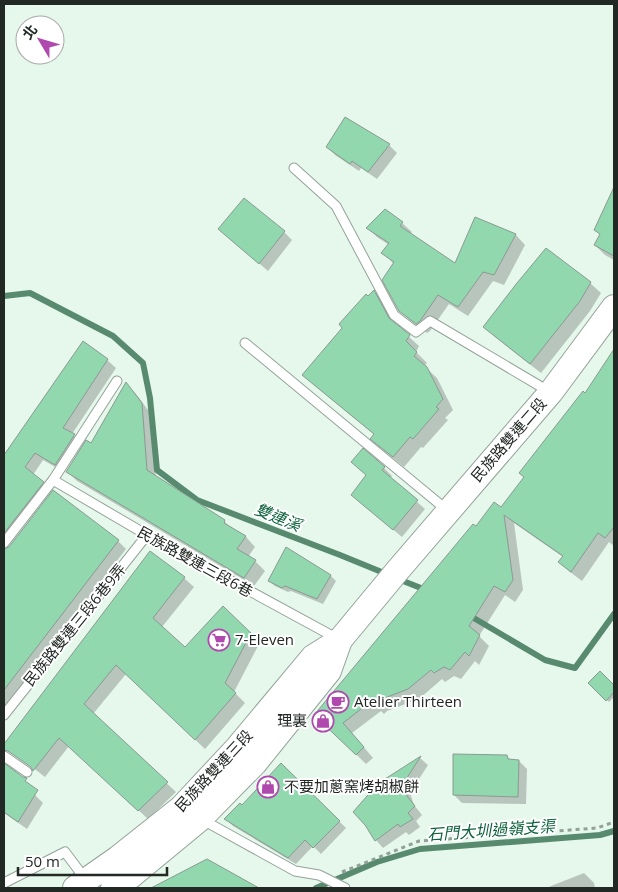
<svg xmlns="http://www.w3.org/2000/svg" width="618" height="892" font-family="'Open Sans','Noto Sans TC',sans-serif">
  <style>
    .shadow { fill: #0003 }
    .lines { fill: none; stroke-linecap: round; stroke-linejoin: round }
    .stream { stroke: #578a6e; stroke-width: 6 }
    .building { fill: #91d8af; stroke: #8b9a91 }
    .service-casing { stroke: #94a39a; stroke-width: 11 }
    .secondary-casing { stroke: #94a39a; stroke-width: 26 }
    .path { stroke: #93a098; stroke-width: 3; stroke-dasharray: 4 4; stroke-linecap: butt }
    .service { stroke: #fff; stroke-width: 9 }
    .secondary { stroke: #fff; stroke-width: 24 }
    .labels { text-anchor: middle; stroke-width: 4; stroke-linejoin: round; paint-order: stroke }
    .street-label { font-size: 15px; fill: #222824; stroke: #fff }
    .poi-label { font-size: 15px; fill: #222824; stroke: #fff; text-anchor: start }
    .water-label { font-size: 16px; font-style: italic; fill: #0e633e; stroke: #fff }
  </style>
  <rect width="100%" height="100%" fill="#e6f7ec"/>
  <!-- shadow -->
  <g class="shadow">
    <path d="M 345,119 L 389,145 L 397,153 L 377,179 L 361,168 L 359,171 L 335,155 L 327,147 Z"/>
    <path d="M 614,190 L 614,260 L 605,255 L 595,245 L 601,235 L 596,230 Z"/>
    <path d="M 475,218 L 516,235 L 525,245 L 504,285 L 493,281 L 468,316 L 449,304 L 430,331 L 427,333 L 410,320 L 400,310 L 394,264 L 383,253 L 389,245 L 377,237 L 368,228 L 402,223 L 412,232 L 410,234 L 456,265 Z"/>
    <path d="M 284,232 L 292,240 L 268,271 L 228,237 Z"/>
    <path d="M 590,283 L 601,293 L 590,311 L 541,373 L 495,337 L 485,327 Z"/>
    <path d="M 374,292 L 384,302 L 397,326 L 419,346 L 416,352 L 427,363 L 424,366 L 437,378 L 453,410 L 445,418 L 448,420 L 423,448 L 421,447 L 404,467 L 382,449 L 372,439 L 375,435 L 314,385 L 304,375 Z"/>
    <path d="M 84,343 L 107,360 L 116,368 L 72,434 L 82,443 L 64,472 L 43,460 L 33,475 L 51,491 L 4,551 L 10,548 L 54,491 L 118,541 L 126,549 L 4,708 L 4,457 Z"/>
    <path d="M 614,353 L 614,546 L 609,542 L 582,581 L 570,572 L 560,562 L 563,557 L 514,523 L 523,590 L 515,602 L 505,595 L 479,636 L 489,646 L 479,665 L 475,661 L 461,679 L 454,676 L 445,682 L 442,679 L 419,699 L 387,711 L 384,714 L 381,711 L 352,733 L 373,758 L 366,764 L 316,715 L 476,527 L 501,509 L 585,395 Z"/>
    <path d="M 126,384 L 136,394 L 151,414 L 156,477 L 224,521 L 233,530 L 246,537 L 255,547 L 248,557 L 255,561 L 265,571 L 254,586 L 77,481 L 67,471 L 91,444 Z"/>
    <path d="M 353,462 L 384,468 L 392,476 L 390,478 L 425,509 L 402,537 L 360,502 L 368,476 Z"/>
    <path d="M 331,576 L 336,581 L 323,604 L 291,591 L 288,592 L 275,586 L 269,581 Z"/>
    <path d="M 184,578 L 194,587 L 162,627 L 185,649 L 223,607 L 259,644 L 234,692 L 245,703 L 205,749 L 126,674 L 93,714 L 176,792 L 148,819 L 69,746 L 45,777 L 14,753 Z"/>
    <path d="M 600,673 L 614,687 L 614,697 L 609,702 L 590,683 Z"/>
    <path d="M 507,756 L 511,761 L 519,761 L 527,769 L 526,804 L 462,803 L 454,795 Z"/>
    <path d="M 420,758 L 428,765 L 410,793 L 414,805 L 422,815 L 416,821 L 420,827 L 409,835 L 406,832 L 383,848 L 376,840 L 376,787 Z"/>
    <path d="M 281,765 L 346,828 L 321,854 L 313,846 L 296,864 L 233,826 L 226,819 L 242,807 Z"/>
    <path d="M 4,776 L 35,795 L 43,803 L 27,829 L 4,813 Z"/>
    <path d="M 207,861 L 249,884 L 253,888 L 153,888 Z"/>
    <path d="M 584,873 L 594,883 L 595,888 L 546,888 Z"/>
  </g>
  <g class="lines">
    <!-- stream -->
    <g class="stream">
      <path d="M 4,296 L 30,293 L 113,336 L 143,363 L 150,398 L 157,470 L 197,500 L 340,555 L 389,575"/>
      <path d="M 398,579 L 426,590"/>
      <path d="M 467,614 L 545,660 L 575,668 L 614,614"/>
      <path d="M 316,888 L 377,862 L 420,849 L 600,835 L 614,831"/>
    </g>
  </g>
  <!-- building -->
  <g class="building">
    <path d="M 345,117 L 390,144 L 368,172 L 352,161 L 350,164 L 326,147 Z"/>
    <path d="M 614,187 L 614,256 L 594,245 L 600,234 L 594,230 Z"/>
    <path d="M 244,198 L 285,231 L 259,264 L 218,229 Z"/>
    <path d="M 385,209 L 403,222 L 400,226 L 455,263 L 475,217 L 516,234 L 494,275 L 483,272 L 458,307 L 438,295 L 420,321 L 416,324 L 399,311 L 382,280 L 394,262 L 381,253 L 389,243 L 366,228 Z"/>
    <path d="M 546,248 L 591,282 L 580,301 L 530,364 L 483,327 L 517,283 Z"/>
    <path d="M 374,290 L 389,318 L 410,335 L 406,341 L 417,352 L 414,356 L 427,367 L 443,399 L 436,407 L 439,409 L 413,439 L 410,437 L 393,457 L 370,439 L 374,434 L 302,375 L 342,328 L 339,324 L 366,294 L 368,296 Z"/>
    <path d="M 83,341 L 108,359 L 63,428 L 75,434 L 55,465 L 35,453 L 25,467 L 44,482 L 4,533 L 4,455 Z"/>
    <path d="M 614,349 L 614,527 L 605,538 L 598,533 L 571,572 L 558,562 L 563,556 L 504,515 L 513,580 L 505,592 L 494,586 L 469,626 L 480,635 L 469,656 L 465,652 L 450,670 L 444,667 L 434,673 L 431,670 L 408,689 L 377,701 L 373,705 L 370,702 L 343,723 L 364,747 L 356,755 L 314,715 L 473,524 L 476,526 L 494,502 L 501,507 L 524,477 L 519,473 L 583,391 L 585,393 Z"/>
    <path d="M 126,382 L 142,403 L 147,470 L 225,520 L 224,523 L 246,536 L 237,549 L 256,560 L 244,578 L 66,472 L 86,440 L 91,443 Z"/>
    <path d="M 363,448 L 385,467 L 382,470 L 418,500 L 393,530 L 351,495 L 366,475 L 351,462 Z"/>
    <path d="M 53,490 L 119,540 L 4,690 L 4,549 L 9,547 Z"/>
    <path d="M 286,547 L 331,575 L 317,599 L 285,586 L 282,588 L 268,581 Z"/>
    <path d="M 150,551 L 185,577 L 153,618 L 185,647 L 223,606 L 251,633 L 225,683 L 236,693 L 195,740 L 116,665 L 84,704 L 168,782 L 138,811 L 59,738 L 33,771 L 31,767 L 8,751 L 4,750 L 4,744 Z"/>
    <path d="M 600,671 L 614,685 L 614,692 L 606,701 L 588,683 Z"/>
    <path d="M 453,754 L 507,755 L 508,759 L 519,760 L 518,797 L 453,795 Z"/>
    <path d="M 421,756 L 403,784 L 407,796 L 415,806 L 408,813 L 413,819 L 400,827 L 398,824 L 375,841 L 365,825 L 353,812 L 375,787 L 374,786 Z"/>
    <path d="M 4,763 L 23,777 L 27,778 L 25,781 L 38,790 L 18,822 L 4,812 Z"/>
    <path d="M 281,763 L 340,821 L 313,848 L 305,840 L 288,858 L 224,819 L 240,803 L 242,805 Z"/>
    <path d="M 207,859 L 259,888 L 151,888 Z"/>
  </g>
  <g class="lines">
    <!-- service casing -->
    <g class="service-casing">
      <g id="service">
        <path d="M 294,168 L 336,206 L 394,315 L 416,332 L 430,321 L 550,392"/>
        <path d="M 245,343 L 448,511"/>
        <path d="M 53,480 L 147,535 L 338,639"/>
        <path d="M 4,543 L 53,480 L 117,381"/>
        <path d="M 4,715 L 147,535"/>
        <path d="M 4,756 L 27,772"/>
        <path d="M 201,819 L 295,871 L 319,875 L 345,888"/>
        <path d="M 4,883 L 65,852 L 86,880"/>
      </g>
    </g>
    <!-- secondary casing -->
    <g class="secondary-casing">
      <g id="secondary">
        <path d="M 75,888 L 118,858 L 181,808 L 237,748 L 313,657 L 340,640 L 398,570 L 551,392 L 614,307"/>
        <path d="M 113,888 L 131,876 L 200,819 L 255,763 L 329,671 L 340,640"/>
      </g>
    </g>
    <!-- path -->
    <path class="path" d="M 342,872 L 419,841 L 597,828 L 614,822"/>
    <!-- service -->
    <use href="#service" class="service"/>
    <!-- secondary -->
    <use href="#secondary" class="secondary"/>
  </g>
  <!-- icons -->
  <defs>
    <g id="supermarket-ring" transform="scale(1.125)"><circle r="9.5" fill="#fff" stroke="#b049ad" stroke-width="1.5"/><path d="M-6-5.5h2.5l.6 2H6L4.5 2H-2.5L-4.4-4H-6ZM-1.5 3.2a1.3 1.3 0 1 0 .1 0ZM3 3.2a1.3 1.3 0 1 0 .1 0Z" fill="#b049ad"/></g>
    <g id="cafe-ring" transform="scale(1.125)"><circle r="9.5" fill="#fff" stroke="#b049ad" stroke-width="1.5"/><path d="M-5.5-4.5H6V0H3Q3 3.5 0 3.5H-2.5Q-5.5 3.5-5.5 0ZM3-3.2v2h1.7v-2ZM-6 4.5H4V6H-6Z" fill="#b049ad"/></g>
    <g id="shop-ring" transform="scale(1.125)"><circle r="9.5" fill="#fff" stroke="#b049ad" stroke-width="1.5"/><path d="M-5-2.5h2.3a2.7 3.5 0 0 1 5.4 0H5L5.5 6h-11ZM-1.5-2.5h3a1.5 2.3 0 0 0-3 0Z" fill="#b049ad"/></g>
  </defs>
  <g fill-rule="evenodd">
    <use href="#supermarket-ring" x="219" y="640"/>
    <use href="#cafe-ring" x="338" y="702"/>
    <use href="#shop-ring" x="323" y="721"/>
    <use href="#shop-ring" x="268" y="787"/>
  </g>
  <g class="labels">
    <!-- street labels -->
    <g class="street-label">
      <text transform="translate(509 440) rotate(-49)" y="5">民族路雙連二段</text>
      <text transform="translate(195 562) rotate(29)" y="5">民族路雙連三段6巷</text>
      <text transform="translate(75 625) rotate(-51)" y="5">民族路雙連三段6巷9弄</text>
      <text transform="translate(214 771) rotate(-47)" y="5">民族路雙連三段</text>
    </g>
    <!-- poi labels -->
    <g class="poi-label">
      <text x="235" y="645">7-Eleven</text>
      <text x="354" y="707">Atelier Thirteen</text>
      <text x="307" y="726" text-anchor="end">理裏</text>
      <text x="284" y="792">不要加蔥窯烤胡椒餅</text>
    </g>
    <!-- water labels -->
    <g class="water-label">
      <text transform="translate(278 517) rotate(22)" y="6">雙連溪</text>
      <text transform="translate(491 830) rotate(-4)" y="6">石門大圳過嶺支渠</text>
    </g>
  </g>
  <!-- border -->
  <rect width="618" height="892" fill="none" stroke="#222824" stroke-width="10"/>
  <!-- north arrow -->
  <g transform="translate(40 40) rotate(308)"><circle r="24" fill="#ffffff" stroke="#a7a9a7"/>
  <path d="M0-4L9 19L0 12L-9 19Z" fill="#b049ad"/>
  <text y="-8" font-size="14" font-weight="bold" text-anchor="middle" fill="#222824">北</text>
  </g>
  <!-- scale -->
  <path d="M18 867v8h149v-8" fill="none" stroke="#222824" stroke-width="2.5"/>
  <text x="25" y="867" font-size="15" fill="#222824" stroke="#ffffff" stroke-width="4" paint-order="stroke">50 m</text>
</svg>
